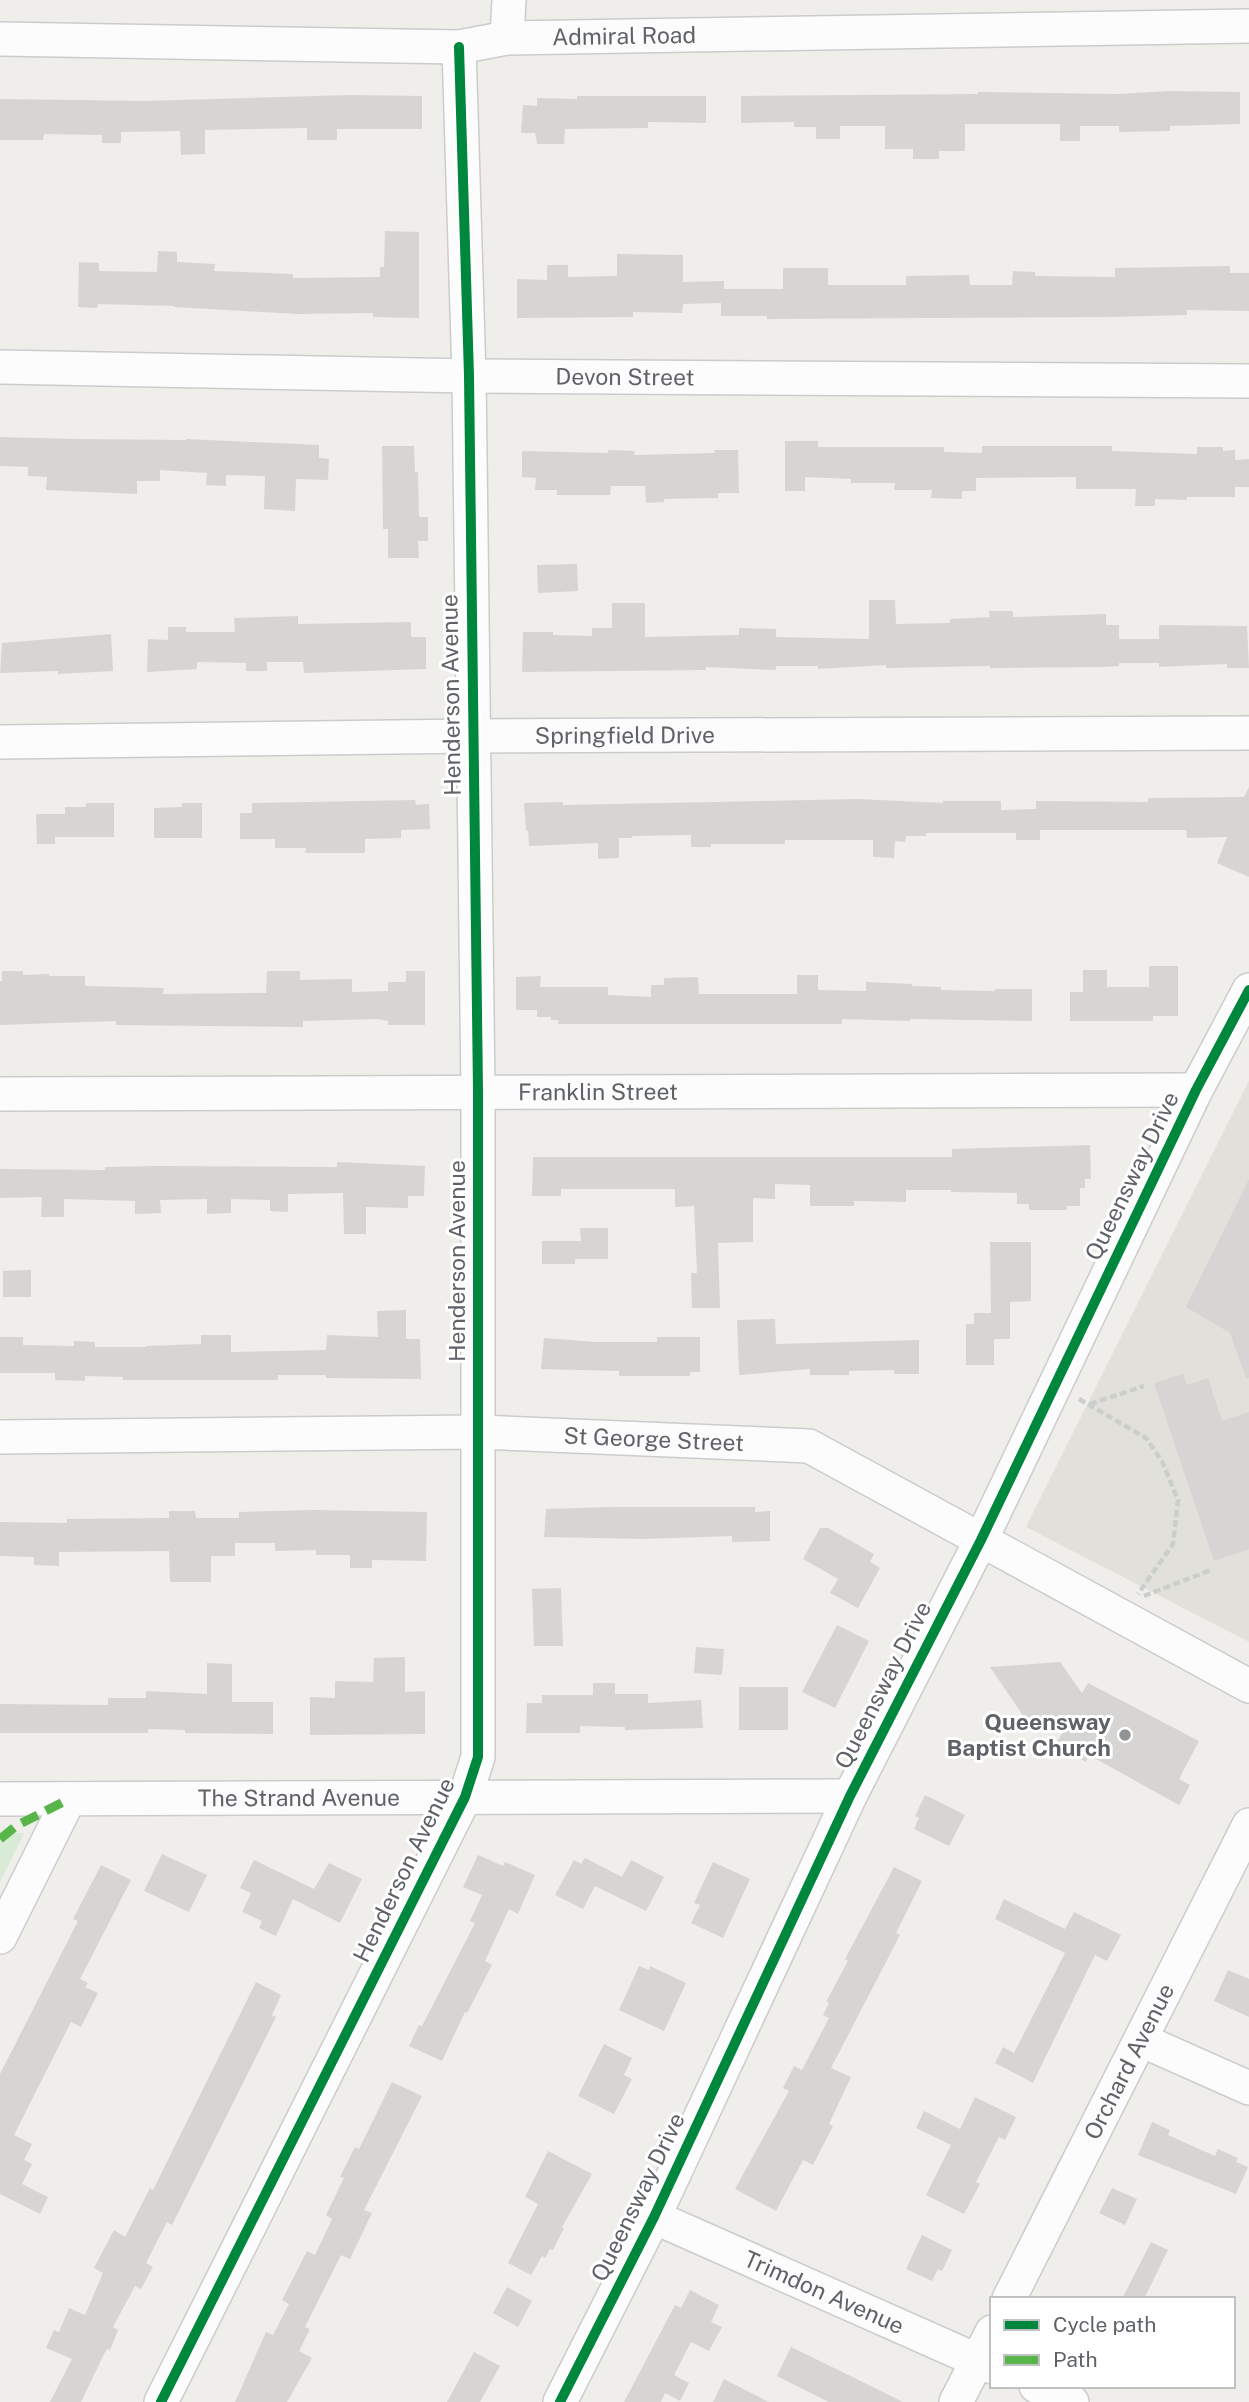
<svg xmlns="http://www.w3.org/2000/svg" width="1249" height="2402" font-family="'Public Sans',sans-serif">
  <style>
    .education { fill: #e2e0da }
    .green { fill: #d8ebd6 }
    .building { fill: #d6d5d3 }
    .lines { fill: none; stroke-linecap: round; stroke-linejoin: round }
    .minor-casing { stroke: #cbcccc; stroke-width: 36 }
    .path { stroke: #cacfcc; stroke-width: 4.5; stroke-dasharray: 7 3.5; stroke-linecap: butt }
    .minor { stroke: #fdfcfc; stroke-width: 33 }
    .quiet { stroke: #58b549; stroke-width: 9; stroke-dasharray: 18 9; stroke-linecap: butt }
    .cycleway-casing { stroke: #fff; stroke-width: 15 }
    .cycleway { stroke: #00873e; stroke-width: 10 }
    .poi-dot { fill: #919496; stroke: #fff; stroke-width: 2.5 }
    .labels { text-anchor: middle; stroke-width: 6; stroke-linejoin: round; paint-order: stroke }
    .street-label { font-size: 23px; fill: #5f6368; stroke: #fff }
    .poi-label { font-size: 23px; font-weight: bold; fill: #5f6368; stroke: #fff; text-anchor: end }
  </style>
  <rect width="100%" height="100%" fill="#efeeea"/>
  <!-- education -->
  <path class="education" d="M 1249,1081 L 1249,1642 L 1026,1527 Z"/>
  <!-- green -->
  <path class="green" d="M 0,1833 L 24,1833 L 0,1882 Z"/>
  <!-- building -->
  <g class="building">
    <path d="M 1169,91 L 1240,92 L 1240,124 L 1170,126 L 1170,131 L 1119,132 L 1119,126 L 1080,126 L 1080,141 L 1060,141 L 1060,124 L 965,124 L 965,151 L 939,151 L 939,159 L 913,159 L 913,149 L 885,149 L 885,126 L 840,126 L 840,139 L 816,139 L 816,127 L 794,127 L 794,122 L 741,123 L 741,96 L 978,94 L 978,92 L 1118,94 Z"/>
    <path d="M 351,95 L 422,96 L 422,129 L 337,129 L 337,140 L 307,140 L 307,128 L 205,130 L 205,154 L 181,155 L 180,131 L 121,132 L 121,143 L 102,143 L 102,135 L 44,134 L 43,140 L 0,140 L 0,99 L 145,101 Z"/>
    <path d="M 577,96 L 706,96 L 706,123 L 648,122 L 648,128 L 565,129 L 564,144 L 537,144 L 535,133 L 521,133 L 523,105 L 537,106 L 537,98 L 577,99 Z"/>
    <path d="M 385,231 L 419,232 L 419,318 L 373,317 L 373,313 L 297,314 L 174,307 L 174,306 L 98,304 L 97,308 L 78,307 L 79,262 L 99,263 L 99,271 L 157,272 L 158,251 L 177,252 L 177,262 L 215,264 L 214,271 L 293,274 L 293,278 L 380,277 L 380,267 L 384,267 Z"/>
    <path d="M 617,254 L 683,255 L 683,282 L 724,281 L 724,289 L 783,289 L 783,268 L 828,268 L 828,285 L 906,285 L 906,276 L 969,275 L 970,285 L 1012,285 L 1013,271 L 1035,272 L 1035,276 L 1115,277 L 1115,268 L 1230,266 L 1230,273 L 1249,273 L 1249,311 L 1187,310 L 1187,315 L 1108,317 L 767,319 L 767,316 L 721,316 L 721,303 L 683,304 L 682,313 L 633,312 L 633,317 L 517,318 L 517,279 L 547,280 L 547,265 L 568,265 L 568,277 L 617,276 Z"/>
    <path d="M 0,437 L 78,439 L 186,440 L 186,439 L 319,445 L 319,458 L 329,459 L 328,480 L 296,479 L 295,511 L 264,509 L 265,476 L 226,475 L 226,486 L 206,485 L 207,473 L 160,470 L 160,481 L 137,481 L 137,494 L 46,490 L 47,477 L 28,476 L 28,467 L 0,466 Z"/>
    <path d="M 785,441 L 818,441 L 818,447 L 944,447 L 944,452 L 982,453 L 982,446 L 1112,446 L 1112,451 L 1197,454 L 1197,447 L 1223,447 L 1223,451 L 1235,450 L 1235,460 L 1249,459 L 1249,487 L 1235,487 L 1235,497 L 1187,497 L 1187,500 L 1155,499 L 1155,506 L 1135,506 L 1136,489 L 1076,489 L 1076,477 L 976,478 L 976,491 L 962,491 L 962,499 L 931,498 L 932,490 L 894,490 L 895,483 L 851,483 L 851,479 L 805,477 L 805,491 L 785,491 Z"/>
    <path d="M 382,446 L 414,446 L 415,472 L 418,472 L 419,517 L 428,517 L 428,541 L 418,541 L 419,558 L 388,558 L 388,529 L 383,529 Z"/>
    <path d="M 608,450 L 635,451 L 634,455 L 715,453 L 714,450 L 738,450 L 739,493 L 718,493 L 718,498 L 664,499 L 664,502 L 646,503 L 645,486 L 611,486 L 610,495 L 557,495 L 557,490 L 535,490 L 536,478 L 522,477 L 522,451 L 608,453 Z"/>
    <path d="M 577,564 L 578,591 L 538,593 L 537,565 Z"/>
    <path d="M 869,600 L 895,600 L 896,624 L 950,623 L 950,619 L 990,617 L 989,611 L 1013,611 L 1013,617 L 1106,614 L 1106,625 L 1119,625 L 1119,639 L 1159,639 L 1159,625 L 1247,626 L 1249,668 L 1227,668 L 1227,664 L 1159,667 L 1159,663 L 1119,663 L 1119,666 L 1105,667 L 990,668 L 990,666 L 886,668 L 886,665 L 818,669 L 818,666 L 776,666 L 776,670 L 706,667 L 706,670 L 522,672 L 523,632 L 553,632 L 553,635 L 592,636 L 592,628 L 612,628 L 612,603 L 645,603 L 645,637 L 739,635 L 739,628 L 776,629 L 776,637 L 869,639 Z"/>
    <path d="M 298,616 L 298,624 L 411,622 L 411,637 L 426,637 L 426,669 L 304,673 L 303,662 L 267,662 L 267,671 L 246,671 L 246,663 L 197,662 L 197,669 L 147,672 L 148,639 L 168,640 L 168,627 L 186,627 L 186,632 L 235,632 L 234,618 Z"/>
    <path d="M 111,634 L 113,671 L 58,674 L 58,671 L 0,673 L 2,643 Z"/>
    <path d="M 1249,787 L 1249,877 L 1217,863 L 1227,837 L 1187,838 L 1186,830 L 1040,830 L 1040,840 L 1016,840 L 1016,833 L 926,833 L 926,836 L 906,836 L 905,842 L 895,841 L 894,858 L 873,857 L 873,840 L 785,840 L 785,844 L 711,844 L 711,847 L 691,847 L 691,835 L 632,836 L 632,838 L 619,838 L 619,858 L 598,859 L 598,843 L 529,846 L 528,830 L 526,831 L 524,803 L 563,802 L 563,805 L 857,799 L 943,803 L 943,801 L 1001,801 L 1001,810 L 1036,809 L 1036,801 L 1148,802 L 1148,798 L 1244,797 Z"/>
    <path d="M 415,800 L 416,805 L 429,804 L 430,829 L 401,830 L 401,838 L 365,839 L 365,853 L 305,853 L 306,848 L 275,848 L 275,839 L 240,839 L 240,813 L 252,813 L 252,803 Z"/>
    <path d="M 86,803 L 114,803 L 114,837 L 55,837 L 55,844 L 37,844 L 36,814 L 65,814 L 65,807 L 86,807 Z"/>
    <path d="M 182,803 L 202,803 L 202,838 L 154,838 L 154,808 L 182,807 Z"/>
    <path d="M 1149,966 L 1178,966 L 1178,1016 L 1153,1016 L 1153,1021 L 1070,1021 L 1070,992 L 1083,992 L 1083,970 L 1107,970 L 1107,987 L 1149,987 Z"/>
    <path d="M 2,971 L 23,971 L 23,975 L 49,974 L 49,976 L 85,976 L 85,986 L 164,988 L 163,994 L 266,993 L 267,971 L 300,971 L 300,980 L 352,979 L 352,992 L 388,991 L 388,982 L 406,982 L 406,971 L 425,971 L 425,1025 L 388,1025 L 388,1021 L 377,1019 L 303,1021 L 303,1027 L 116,1025 L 116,1021 L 0,1025 L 0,981 L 2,981 Z"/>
    <path d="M 797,975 L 818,975 L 818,990 L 866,991 L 866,982 L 912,984 L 912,986 L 941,987 L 941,990 L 995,991 L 995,989 L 1032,989 L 1032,1021 L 910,1019 L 910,1021 L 842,1019 L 842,1024 L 558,1024 L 559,1020 L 551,1020 L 551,1017 L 537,1017 L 537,1010 L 516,1010 L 516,977 L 541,976 L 540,987 L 608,987 L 608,995 L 651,997 L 651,985 L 664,985 L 664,978 L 698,977 L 699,994 L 797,994 Z"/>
    <path d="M 1090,1145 L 1091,1179 L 1085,1179 L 1085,1188 L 1080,1188 L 1080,1206 L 1067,1206 L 1067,1210 L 1029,1210 L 1029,1204 L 1017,1204 L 1017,1193 L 951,1192 L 951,1190 L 906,1190 L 906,1202 L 854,1201 L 854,1206 L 810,1206 L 810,1185 L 775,1184 L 775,1199 L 753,1198 L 753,1242 L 718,1243 L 720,1308 L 692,1308 L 691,1273 L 697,1273 L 694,1206 L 675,1207 L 675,1189 L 561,1189 L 561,1196 L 532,1196 L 533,1157 L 952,1157 L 952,1149 Z"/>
    <path d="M 337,1162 L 425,1166 L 424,1196 L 408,1196 L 408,1208 L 366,1207 L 366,1234 L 344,1234 L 343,1193 L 288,1194 L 288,1212 L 270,1211 L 270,1200 L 231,1199 L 231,1213 L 207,1214 L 207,1199 L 160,1200 L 161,1213 L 135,1214 L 135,1201 L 64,1199 L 64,1217 L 41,1217 L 42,1197 L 0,1198 L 0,1169 L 105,1170 L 105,1167 L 159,1166 L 337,1167 Z"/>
    <path d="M 1249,1179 L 1249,1378 L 1246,1378 L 1230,1333 L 1186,1307 Z"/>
    <path d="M 580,1228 L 608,1228 L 608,1259 L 575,1259 L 575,1264 L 542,1264 L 542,1241 L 581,1241 Z"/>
    <path d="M 990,1242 L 1031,1242 L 1031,1301 L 1010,1302 L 1010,1339 L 994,1339 L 994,1365 L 966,1365 L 966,1324 L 974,1324 L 974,1313 L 991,1313 Z"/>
    <path d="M 31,1270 L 31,1297 L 3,1297 L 3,1271 Z"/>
    <path d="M 406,1310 L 406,1339 L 420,1339 L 421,1379 L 326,1378 L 326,1375 L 278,1375 L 278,1380 L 123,1380 L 123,1377 L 85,1376 L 85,1381 L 55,1380 L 55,1373 L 0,1373 L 0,1337 L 23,1337 L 23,1345 L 74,1346 L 74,1341 L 95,1342 L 95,1347 L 146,1347 L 146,1346 L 201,1344 L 201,1335 L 231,1335 L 231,1352 L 326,1350 L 327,1335 L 378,1337 L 377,1311 Z"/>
    <path d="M 775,1319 L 776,1344 L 919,1340 L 919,1374 L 894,1374 L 894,1370 L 849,1371 L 849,1375 L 810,1375 L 810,1369 L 739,1375 L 737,1320 Z"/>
    <path d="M 657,1337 L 700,1337 L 700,1372 L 690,1372 L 690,1376 L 619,1376 L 619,1371 L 541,1369 L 544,1338 L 596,1342 L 657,1342 Z"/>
    <path d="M 1183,1374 L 1187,1385 L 1208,1378 L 1222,1421 L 1249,1412 L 1249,1549 L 1214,1561 L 1154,1383 Z"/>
    <path d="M 612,1507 L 755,1507 L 755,1512 L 770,1511 L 770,1541 L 732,1542 L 732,1536 L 645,1539 L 544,1537 L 546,1509 Z"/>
    <path d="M 315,1510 L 427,1512 L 426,1561 L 372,1560 L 372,1568 L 350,1568 L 350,1555 L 316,1555 L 316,1550 L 275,1551 L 275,1543 L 235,1543 L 235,1556 L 211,1556 L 211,1582 L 170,1582 L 169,1551 L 59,1552 L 59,1566 L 34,1565 L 34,1557 L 0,1556 L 0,1522 L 67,1523 L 67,1519 L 169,1518 L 169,1511 L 195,1511 L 196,1518 L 239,1518 L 239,1512 Z"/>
    <path d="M 820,1528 L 828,1528 L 874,1554 L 870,1562 L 880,1568 L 858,1608 L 830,1593 L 838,1579 L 803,1559 Z"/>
    <path d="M 561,1588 L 563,1646 L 534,1646 L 532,1589 Z"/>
    <path d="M 837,1625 L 869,1641 L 835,1708 L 802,1692 Z"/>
    <path d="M 696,1647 L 724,1649 L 722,1675 L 694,1673 Z"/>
    <path d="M 405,1657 L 405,1692 L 425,1691 L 425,1734 L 310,1735 L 310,1697 L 335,1698 L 335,1681 L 373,1682 L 374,1658 Z"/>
    <path d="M 1060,1662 L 1082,1693 L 1088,1683 L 1199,1741 L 1179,1779 L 1190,1785 L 1179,1805 L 1089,1755 L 1086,1762 L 1055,1745 L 1069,1722 L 1030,1726 L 990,1667 Z"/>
    <path d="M 207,1663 L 232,1664 L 232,1702 L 273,1702 L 273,1734 L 185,1733 L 185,1730 L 148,1729 L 148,1733 L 0,1733 L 0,1704 L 108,1705 L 108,1698 L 146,1698 L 146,1691 L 207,1694 Z"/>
    <path d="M 593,1683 L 615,1683 L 615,1694 L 648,1694 L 648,1703 L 701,1700 L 703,1728 L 625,1730 L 625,1727 L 580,1726 L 580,1733 L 526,1733 L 527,1703 L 542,1703 L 542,1695 L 593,1695 Z"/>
    <rect x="739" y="1687" width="49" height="43"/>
    <path d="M 925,1795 L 965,1815 L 949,1846 L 914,1829 L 919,1818 L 915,1816 Z"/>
    <path d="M 162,1854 L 207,1875 L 189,1912 L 144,1891 Z"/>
    <path d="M 478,1855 L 503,1866 L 505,1862 L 535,1875 L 518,1914 L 509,1909 L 485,1961 L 492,1965 L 467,2013 L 465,2012 L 442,2061 L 409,2046 L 419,2025 L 422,2026 L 475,1923 L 470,1921 L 482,1895 L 463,1887 Z"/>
    <path d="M 585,1858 L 622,1877 L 631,1860 L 664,1877 L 646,1911 L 595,1886 L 583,1909 L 555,1895 L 574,1860 L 581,1864 Z"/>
    <path d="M 254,1860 L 314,1889 L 329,1863 L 362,1879 L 340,1923 L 293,1899 L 276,1936 L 259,1928 L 262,1921 L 242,1912 L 251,1893 L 240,1888 Z"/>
    <path d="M 713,1862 L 750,1879 L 723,1938 L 691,1923 L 700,1905 L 694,1903 Z"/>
    <path d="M 101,1865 L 131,1880 L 80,1979 L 88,1983 L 85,1987 L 98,1993 L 81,2027 L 71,2022 L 14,2135 L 32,2144 L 24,2160 L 32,2164 L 22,2184 L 48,2197 L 40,2214 L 0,2194 L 0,2074 L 78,1921 L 73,1919 Z"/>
    <path d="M 894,1867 L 922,1881 L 896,1933 L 900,1935 L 831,2068 L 851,2077 L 829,2124 L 833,2126 L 813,2165 L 803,2160 L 776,2211 L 735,2189 L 789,2091 L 783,2088 L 794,2066 L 802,2070 L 829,2018 L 823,2015 L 829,2003 L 826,2002 L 848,1961 L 845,1959 Z"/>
    <path d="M 1004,1899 L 1065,1929 L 1074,1912 L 1121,1935 L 1107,1961 L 1095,1955 L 1033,2083 L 995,2063 L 1003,2047 L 1014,2053 L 1065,1953 L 995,1919 Z"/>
    <path d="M 639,1966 L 649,1970 L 650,1966 L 686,1983 L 664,2031 L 619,2010 Z"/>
    <path d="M 1228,1970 L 1249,1979 L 1249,2017 L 1214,2001 Z"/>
    <path d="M 256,1982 L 281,1995 L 272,2015 L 276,2017 L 172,2225 L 167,2222 L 146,2263 L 153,2267 L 141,2289 L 135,2286 L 113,2327 L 118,2330 L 110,2350 L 107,2349 L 104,2354 L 81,2402 L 50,2402 L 72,2359 L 46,2348 L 54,2330 L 59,2332 L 69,2308 L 85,2315 L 103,2273 L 94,2268 L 114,2230 L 125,2237 L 150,2188 L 153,2190 Z"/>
    <path d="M 604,2044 L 632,2058 L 624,2075 L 632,2079 L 614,2114 L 578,2096 Z"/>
    <path d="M 392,2082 L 422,2096 L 364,2210 L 372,2213 L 350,2259 L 341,2255 L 305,2327 L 310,2329 L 299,2351 L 312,2358 L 287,2402 L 235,2402 L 266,2332 L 273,2335 L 289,2304 L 282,2300 L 307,2251 L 315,2255 L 332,2219 L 326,2215 L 344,2178 L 340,2177 L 355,2147 L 359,2149 Z"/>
    <path d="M 975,2097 L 1016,2117 L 1005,2140 L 999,2137 L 976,2182 L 980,2184 L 964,2214 L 926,2195 L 951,2145 L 916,2128 L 924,2111 L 960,2129 Z"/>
    <path d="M 1152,2122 L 1170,2130 L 1168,2135 L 1215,2156 L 1218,2149 L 1238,2158 L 1236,2162 L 1248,2167 L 1236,2194 L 1138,2155 Z"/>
    <path d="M 548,2151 L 592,2174 L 562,2227 L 564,2228 L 553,2250 L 550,2249 L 545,2258 L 542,2256 L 531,2275 L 508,2263 L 538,2204 L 525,2197 Z"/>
    <path d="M 1112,2188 L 1137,2199 L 1125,2225 L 1099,2213 Z"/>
    <path d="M 922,2235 L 952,2250 L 942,2271 L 938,2269 L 932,2281 L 906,2269 Z"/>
    <path d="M 1151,2242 L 1168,2250 L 1144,2299 L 1122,2299 Z"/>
    <path d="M 507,2287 L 532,2301 L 518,2327 L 493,2313 Z"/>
    <path d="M 690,2290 L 719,2305 L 711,2322 L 722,2327 L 709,2351 L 691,2342 L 674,2375 L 689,2383 L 680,2401 L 665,2393 L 661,2402 L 624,2402 L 675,2305 L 681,2308 Z"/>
    <path d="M 791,2347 L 826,2364 L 903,2402 L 829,2402 L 777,2376 Z"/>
    <path d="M 474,2352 L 500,2366 L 480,2402 L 447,2402 Z"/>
    <path d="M 724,2379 L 769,2402 L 713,2402 Z"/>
  </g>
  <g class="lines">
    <!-- minor casing -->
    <g class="minor-casing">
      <g id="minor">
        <path d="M 507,38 L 509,0"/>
        <path id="s1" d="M 0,39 L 459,47 L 507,38 L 1249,26"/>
        <path id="s2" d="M 0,367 L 469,376 L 1249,381"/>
        <path id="s3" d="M 0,742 L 472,736 L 1249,733"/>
        <path id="s4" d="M 0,1094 L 1196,1090"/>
        <path id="s5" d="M 0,1437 L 478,1432 L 809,1446 L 1249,1686"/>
        <path id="s6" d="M 0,1799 L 850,1796"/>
        <path d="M 0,1937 L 69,1799"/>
        <path d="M 1141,2040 L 1249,2088"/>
        <path id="s7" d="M 654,2217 L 992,2367"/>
        <path id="s8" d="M 1009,2299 L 1249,1825"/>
        <path d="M 1036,2386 L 1072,2402"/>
        <path d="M 161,2402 L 465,1797 L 478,1757 L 478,1091 L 469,376 L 459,47"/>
        <path d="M 560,2402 L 654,2217 L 850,1796 L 981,1540 L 1196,1090 L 1249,990"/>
        <path d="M 956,2402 L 992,2332"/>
      </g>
    </g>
    <!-- path -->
    <g class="path">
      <path d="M 1079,1399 L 1146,1438 L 1162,1461 L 1178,1500 L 1173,1544 L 1138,1594"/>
      <path d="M 1090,1404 L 1144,1386"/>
      <path d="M 1144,1596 L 1211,1570"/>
    </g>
    <!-- minor -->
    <use href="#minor" class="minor"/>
    <!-- quiet -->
    <path class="quiet" d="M 0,1839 L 16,1826 L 69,1799"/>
    <!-- cycleway casing -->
    <g class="cycleway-casing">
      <g id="cycleway">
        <path d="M 161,2402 L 465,1797 L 478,1757 L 478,1091 L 469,376 L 459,47"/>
        <path d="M 560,2402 L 654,2217 L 850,1796 L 981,1540 L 1196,1090 L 1249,990"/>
      </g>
    </g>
    <!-- cycleway -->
    <use href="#cycleway" class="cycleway"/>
  </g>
  <!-- markers -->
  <circle class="poi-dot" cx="1125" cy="1735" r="7"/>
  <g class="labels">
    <!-- street labels -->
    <g class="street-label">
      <text dy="8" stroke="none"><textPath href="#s1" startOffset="625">Admiral Road</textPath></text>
      <text dy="8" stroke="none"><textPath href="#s2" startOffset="625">Devon Street</textPath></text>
      <text transform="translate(451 695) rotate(-91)" y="8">Henderson Avenue</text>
      <text dy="8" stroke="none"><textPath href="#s3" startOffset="625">Springfield Drive</textPath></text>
      <text dy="8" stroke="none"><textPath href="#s4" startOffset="598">Franklin Street</textPath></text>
      <text transform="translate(1132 1176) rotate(-64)" y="8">Queensway Drive</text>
      <text transform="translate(457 1261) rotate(-90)" y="8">Henderson Avenue</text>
      <text dy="8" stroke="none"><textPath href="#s5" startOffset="654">St George Street</textPath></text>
      <text transform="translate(883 1685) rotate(-63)" y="8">Queensway Drive</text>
      <text dy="8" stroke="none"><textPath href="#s6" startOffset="299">The Strand Avenue</textPath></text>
      <text transform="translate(404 1870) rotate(-64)" y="8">Henderson Avenue</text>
      <text dy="8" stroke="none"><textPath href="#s8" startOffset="266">Orchard Avenue</textPath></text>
      <text transform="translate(638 2197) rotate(-64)" y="8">Queensway Drive</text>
      <text dy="8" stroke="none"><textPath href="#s7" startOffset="186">Trimdon Avenue</textPath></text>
    </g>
    <!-- poi labels -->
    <g class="poi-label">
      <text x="1111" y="1730">Queensway<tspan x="1111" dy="26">Baptist Church</tspan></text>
    </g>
  </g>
  <!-- legend -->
  <rect x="990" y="2297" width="245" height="91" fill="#ffffff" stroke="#bfc1c3" stroke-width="2"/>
  <rect x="1004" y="2320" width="35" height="10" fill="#00873e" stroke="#bfc1c3" stroke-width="2"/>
  <text x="1053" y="2332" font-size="21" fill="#5f6368">Cycle path</text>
  <rect x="1004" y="2355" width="35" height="10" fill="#58b549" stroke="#bfc1c3" stroke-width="2"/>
  <text x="1053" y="2367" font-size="21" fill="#5f6368">Path</text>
</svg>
